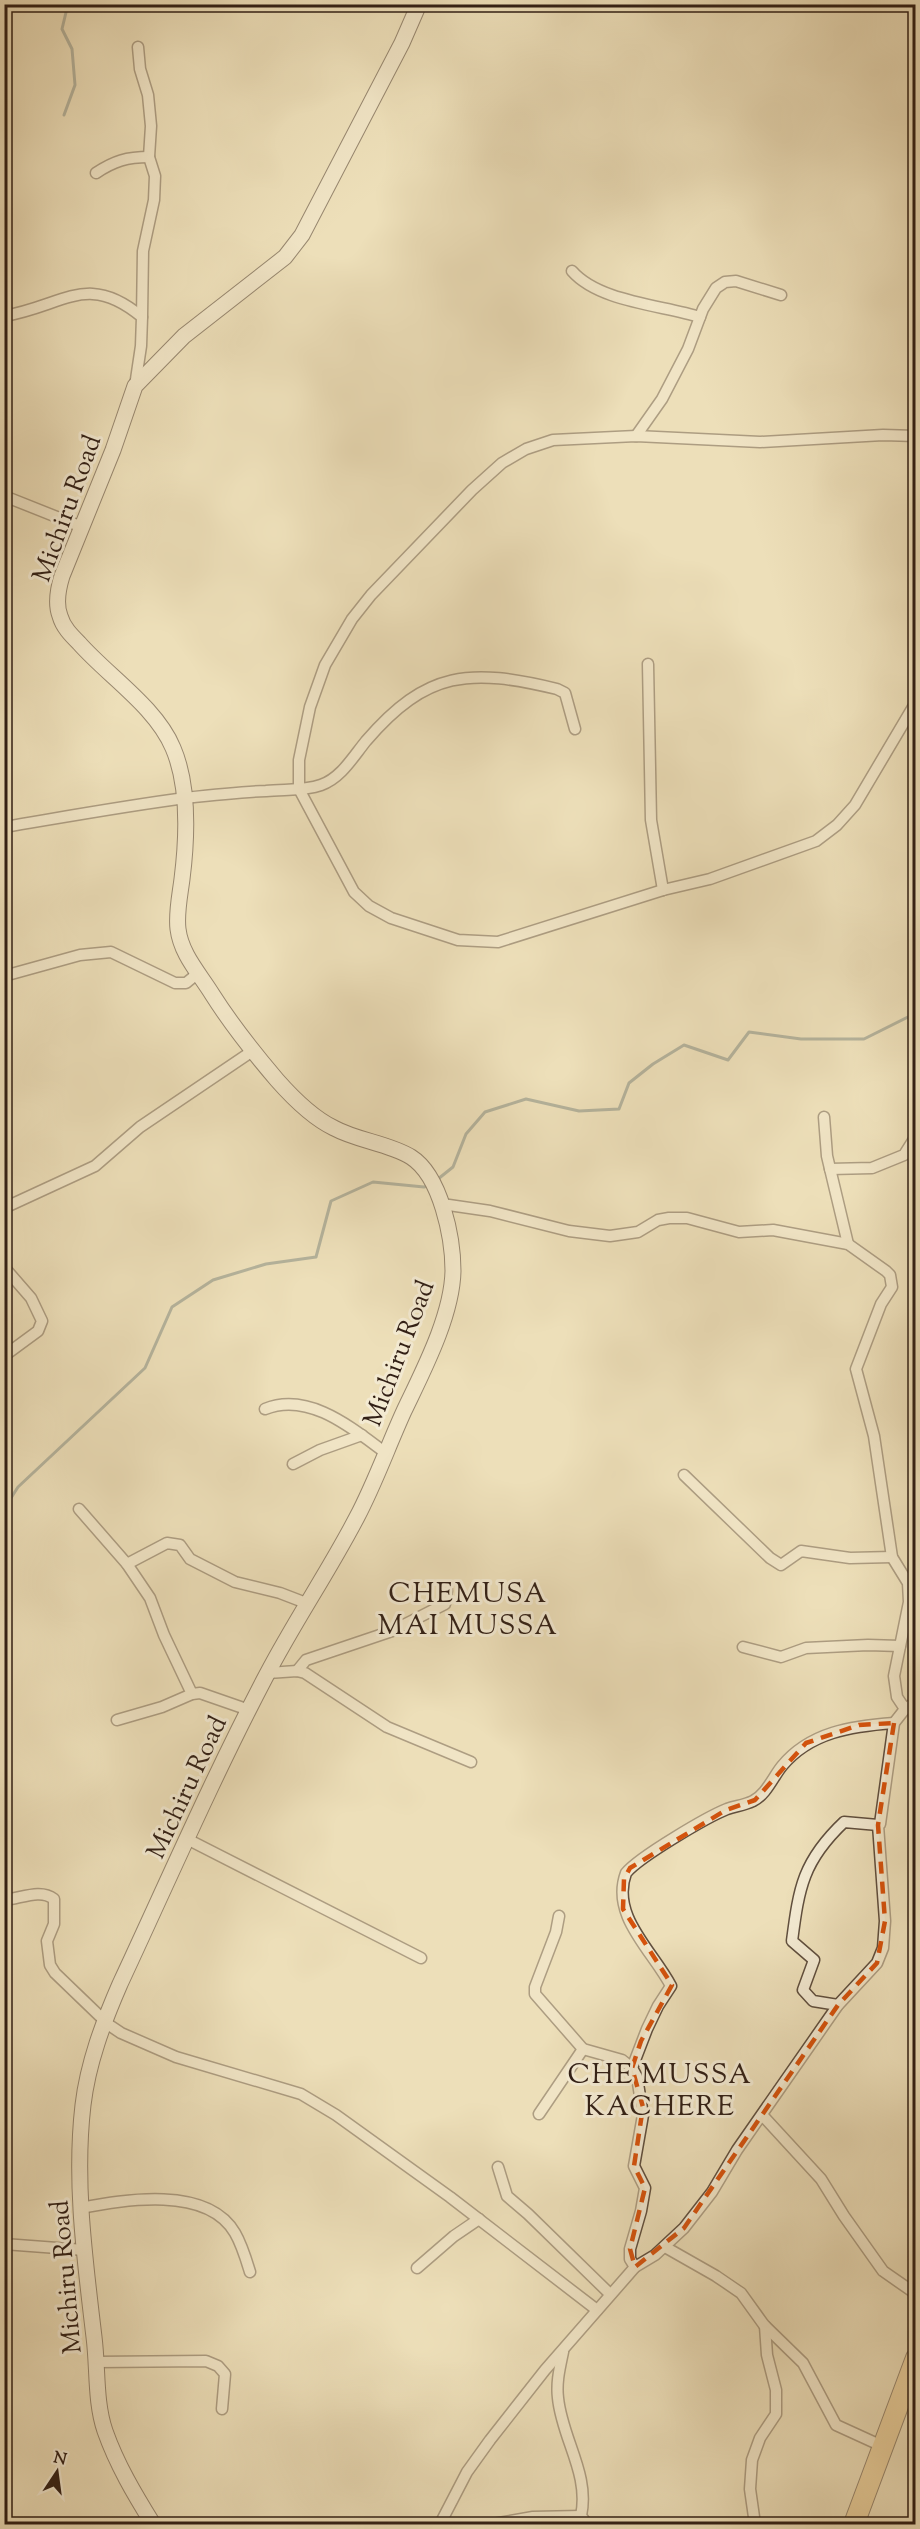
<svg xmlns="http://www.w3.org/2000/svg" width="920" height="2529" font-family="'Sorts Mill Goudy',serif">
  <style>
    .lines { fill: none; stroke-linecap: round; stroke-linejoin: round }
    .stream { stroke: #707d75; stroke-width: 3 }
    .street-casing { stroke: #604f3e; stroke-width: 13 }
    .secondary-casing { stroke: #311f15; stroke-width: 17 }
    .highway-casing { stroke: #311f15; stroke-width: 22 }
    .street { stroke: #f3ead2; stroke-width: 10 }
    .secondary { stroke: #f3ead2; stroke-width: 15 }
    .highway { stroke: #e6c07c; stroke-width: 20 }
    .marked { fill: none; stroke: #d6530d; stroke-width: 4.5; stroke-dasharray: 12 8; stroke-linejoin: round }
    .labels { text-anchor: middle; stroke-width: 6; stroke-linejoin: round; paint-order: stroke }
    .street-label { font-size: 26px; fill: #311f15; stroke: #f3ead2 }
    .quarter-label { font-size: 28px; letter-spacing: 1.5px; fill: #311f15; stroke: #f3ead2 }
  </style>
  <rect width="100%" height="100%" fill="#eddfb9"/>
  <filter id="stains"><feTurbulence type="fractalNoise" baseFrequency=".00333" numOctaves="4"/><feColorMatrix values="0 0 0 0 .2 0 0 0 0 .09 0 0 0 0 .02 0 0 0 .5 -.17"/></filter>
  <radialGradient id="worn" r=".72"><stop offset=".6" stop-color="#630" stop-opacity="0"/><stop offset="1" stop-color="#630" stop-opacity=".3"/></radialGradient>
  <g class="lines">
    <!-- stream -->
    <g class="stream">
      <path d="M 64,115 L 75,85 L 72,49 L 62,29 L 68,4"/>
      <path d="M 438,1179 L 453,1167 L 466,1134 L 485,1112 L 526,1099 L 579,1111 L 619,1109 L 629,1083 L 653,1064 L 684,1045 L 728,1060 L 749,1032 L 801,1039 L 864,1039 L 916,1013"/>
      <path d="M 4,1509 L 18,1487 L 145,1368 L 172,1307 L 213,1280 L 266,1264 L 316,1257 L 331,1201 L 373,1182 L 424,1187 L 428,1186"/>
      <path d="M 4,1515 L 10,1548 L 4,1545"/>
    </g>
    <!-- street casing -->
    <g class="street-casing">
      <g id="street">
        <path d="M 138,47 L 140,69 L 148,95 L 151,126 L 149,157 L 155,176 L 154,200 L 143,251 L 142,317"/>
        <path d="M 96,173 C 114,161 127,157 149,157"/>
        <path d="M 572,271 C 599,302 662,305 700,317"/>
        <path d="M 4,316 C 64,306 87,271 142,317 L 141,346 L 135,386"/>
        <path d="M 636,436 L 662,399 L 688,349 L 703,309 L 716,288 L 725,282 L 736,281 L 781,295"/>
        <path d="M 916,436 L 883,435 L 760,442 L 636,436 L 553,440 L 526,449 L 502,463 L 472,490 L 371,595 L 352,619 L 325,665 L 310,707 L 299,760 L 299,789 L 354,892 L 369,906 L 391,918 L 458,940 L 498,942 L 663,890 L 710,879 L 816,841 L 837,825 L 855,805 L 916,702"/>
        <path d="M 4,496 L 82,527"/>
        <path d="M 648,664 L 651,820 L 663,890"/>
        <path d="M 4,827 C 64,817 125,806 185,798 C 212,795 239,792 266,791 C 284,789 304,791 321,785 C 341,778 353,757 366,741 C 427,670 470,668 557,689 L 565,693 L 575,729"/>
        <path d="M 4,976 L 80,955 L 111,952 L 175,983 L 186,983 L 197,974"/>
        <path d="M 824,1117 L 827,1156 L 848,1244"/>
        <path d="M 830,1169 L 872,1168 L 904,1155 L 916,1136"/>
        <path d="M 442,1204 L 490,1211 L 569,1231 L 610,1236 L 638,1232 L 658,1220 L 669,1218 L 687,1218 L 739,1232 L 773,1230 L 848,1244 L 886,1271 L 890,1275 L 892,1287 L 881,1304 L 856,1369 L 874,1436 L 892,1557 L 908,1583 L 909,1602 L 894,1676 L 897,1697 L 905,1709"/>
        <path d="M 4,1208 L 95,1166 L 140,1127 L 254,1050"/>
        <path d="M 4,1267 L 31,1298 L 42,1321 L 38,1331 L 4,1356"/>
        <path d="M 265,1409 C 309,1391 353,1429 386,1453"/>
        <path d="M 293,1464 L 320,1450 L 362,1435"/>
        <path d="M 684,1475 L 770,1558 L 781,1565 L 801,1551 L 850,1558 L 892,1557"/>
        <path d="M 79,1509 L 127,1564 L 150,1598 L 164,1635 L 192,1694"/>
        <path d="M 127,1564 L 167,1543 L 180,1545 L 190,1559 L 235,1582 L 280,1593 L 306,1603"/>
        <path d="M 743,1647 L 781,1657 L 806,1648 L 868,1645 L 900,1646"/>
        <path d="M 297,1671 L 306,1660 L 392,1631 L 445,1604 L 447,1590"/>
        <path d="M 268,1673 L 297,1671 L 305,1673 L 387,1727 L 471,1762"/>
        <path d="M 117,1720 L 162,1707 L 192,1694 L 200,1693 L 249,1710"/>
        <path d="M 187,1839 L 421,1958"/>
        <path d="M 4,1900 C 20,1899 40,1888 54,1899 L 54,1924 L 47,1941 L 50,1965 L 55,1973 L 109,2025 L 121,2033 L 176,2057 L 301,2094 L 336,2115 L 450,2197 L 597,2310"/>
        <path d="M 559,1916 L 556,1932 L 535,1987 L 535,1994 L 583,2049 L 622,2060 L 632,2068 L 637,2077 L 643,2115 L 634,2166 L 645,2188 L 641,2211 L 630,2249 L 630,2259 L 635,2267"/>
        <path d="M 838,2005 L 813,2001 L 803,1990 L 814,1960 L 792,1941 C 799,1887 803,1861 844,1822 L 878,1825"/>
        <path d="M 632,2068 L 647,2029 L 658,2006 L 671,1986 C 653,1951 610,1916 626,1873 C 639,1857 707,1817 727,1809 C 736,1806 745,1805 753,1801 C 766,1795 773,1777 782,1766 C 810,1732 852,1726 894,1723"/>
        <path d="M 539,2114 L 583,2049"/>
        <path d="M 763,2116 L 821,2179 L 844,2216 L 883,2271 L 916,2294"/>
        <path d="M 498,2167 L 507,2196 L 528,2214 L 610,2294"/>
        <path d="M 80,2208 C 124,2200 207,2185 235,2233 C 242,2245 246,2259 250,2272"/>
        <path d="M 4,2244 L 84,2250"/>
        <path d="M 665,2247 L 716,2276 L 741,2293 L 764,2325 L 803,2363 L 836,2425 L 882,2446"/>
        <path d="M 417,2268 L 454,2236 L 479,2219"/>
        <path d="M 563,2352 C 560,2367 556,2382 558,2398 C 562,2439 590,2474 581,2516 L 587,2524"/>
        <path d="M 97,2362 L 206,2361 L 218,2366 L 225,2374 L 222,2409"/>
        <path d="M 440,2524 L 467,2472 L 490,2440 L 545,2370 L 635,2267 L 655,2255 L 684,2228 L 712,2192 L 737,2150 L 838,2005 L 877,1963 L 883,1948 L 885,1921 L 878,1825 L 880,1824 L 894,1723 L 905,1709 L 916,1702"/>
        <path d="M 493,2524 L 533,2517 L 581,2516"/>
        <path d="M 755,2524 L 750,2489 L 752,2460 L 760,2438 L 776,2414 L 776,2390 L 767,2355 L 765,2326"/>
      </g>
    </g>
    <!-- secondary casing -->
    <g class="secondary-casing">
      <path id="secondary" d="M 153,2524 C 135,2495 117,2465 105,2431 C 95,2402 98,2368 94,2337 C 85,2260 74,2182 83,2105 C 88,2063 103,2023 120,1984 C 168,1881 213,1777 266,1676 C 294,1622 329,1571 357,1517 C 375,1483 388,1446 404,1411 C 423,1371 452,1316 453,1271 C 453,1238 441,1176 411,1157 C 388,1143 358,1141 334,1128 C 313,1118 292,1097 277,1080 C 254,1053 231,1024 212,994 C 199,973 181,954 178,929 C 176,913 180,895 182,879 C 187,839 189,785 173,748 C 156,707 108,676 79,643 C 71,635 63,627 60,616 C 55,603 58,589 62,576 L 113,450 L 135,386 L 184,336 L 285,257 L 302,235 L 402,43 L 419,4"/>
    </g>
    <!-- highway casing -->
    <g class="highway-casing">
      <path id="highway" d="M 854,2524 L 916,2358"/>
    </g>
    <!-- street -->
    <use href="#street" class="street"/>
    <!-- secondary -->
    <use href="#secondary" class="secondary"/>
    <!-- highway -->
    <use href="#highway" class="highway"/>
  </g>
  <!-- marked area -->
  <path d="M0 0H920V2529H0ZM 894,1723 L 878,1825 L 885,1921 L 877,1963 L 838,2005 L 684,2228 L 635,2267 L 630,2249 L 645,2188 L 634,2166 L 643,2107 L 632,2068 L 641,2041 L 672,1985 L 623,1909 L 624,1879 L 630,1868 L 726,1810 L 755,1800 L 806,1743 L 859,1725 Z" fill="#eddfb9" fill-opacity=".55" fill-rule="evenodd"/>
  <path class="marked" d="M 894,1723 L 878,1825 L 885,1921 L 877,1963 L 838,2005 L 684,2228 L 635,2267 L 630,2249 L 645,2188 L 634,2166 L 643,2107 L 632,2068 L 641,2041 L 672,1985 L 623,1909 L 624,1879 L 630,1868 L 726,1810 L 755,1800 L 806,1743 L 859,1725 Z"/>
  <g class="labels">
    <!-- street labels -->
    <g class="street-label">
      <text transform="translate(66 508) rotate(-70)" y="9">Michiru Road</text>
      <text transform="translate(398 1353) rotate(-69)" y="9">Michiru Road</text>
      <text transform="translate(186 1787) rotate(-65)" y="9">Michiru Road</text>
      <text transform="translate(65 2277) rotate(-95)" y="9">Michiru Road</text>
    </g>
    <!-- quarter labels -->
    <g class="quarter-label">
      <text x="468" y="1602">CHEMUSA<tspan x="468" dy="32">MAI MUSSA</tspan></text>
      <text x="660" y="2083">CHE MUSSA<tspan x="660" dy="32">KACHERE</tspan></text>
    </g>
  </g>
  <!-- margin -->
  <rect width="920" height="2529" fill="none" stroke="#eddfb9" stroke-width="24"/>
  <rect x="6" y="6" width="908" height="2517" fill="none" stroke="#311f15" stroke-width="3"/>
  <rect x="12" y="12" width="896" height="2505" fill="none" stroke="#311f15" stroke-width="1.5"/>
  <!-- north arrow -->
  <g transform="translate(57 2472) rotate(13)" stroke="#f3ead2" stroke-width="4.5" paint-order="stroke">
  <path d="M0-4.5L10 22L0 15L-10 22Z" fill="#311f15"/>
  <text y="-9" font-size="16" font-weight="bold" text-anchor="middle" fill="#311f15">N</text>
  </g>
  <rect width="100%" height="100%" filter="url(#stains)"/>
  <rect width="100%" height="100%" fill="url(#worn)"/>
</svg>
